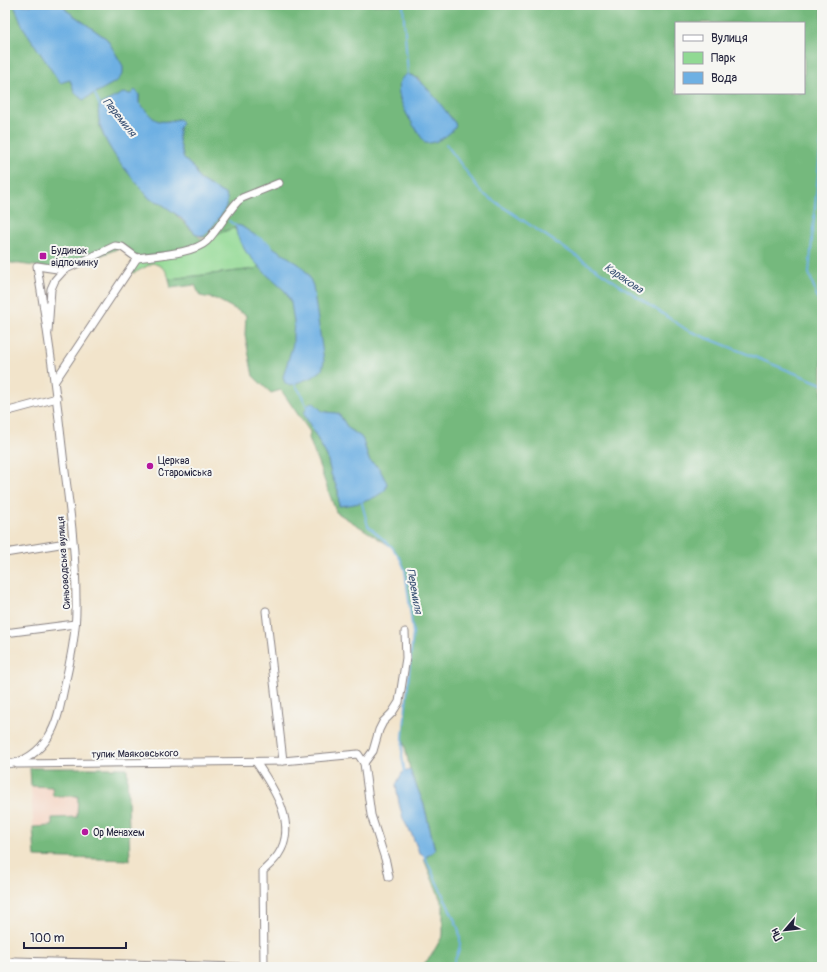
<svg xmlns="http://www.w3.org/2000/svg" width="827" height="972" font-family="Pangolin,sans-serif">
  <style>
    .built { fill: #f5d3c1 }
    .green { fill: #91d993; stroke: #5a7e67 }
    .forest { fill: #74b97d; stroke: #4b6e5c; fill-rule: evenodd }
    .water { fill: #6eb0e3; stroke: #48698f }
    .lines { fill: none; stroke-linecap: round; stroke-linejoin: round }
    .stream { stroke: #6eb0e3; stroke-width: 2 }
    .minor-casing { stroke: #8a8383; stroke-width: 9 }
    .minor { stroke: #fff; stroke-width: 7 }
    .poi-dot { fill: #b5179e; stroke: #f6f6f2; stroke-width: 1.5 }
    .labels { text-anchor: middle; stroke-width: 4; stroke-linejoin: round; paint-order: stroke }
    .poi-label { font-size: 10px; fill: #22223b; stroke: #f6f6f2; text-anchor: start }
    .street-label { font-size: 10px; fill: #22223b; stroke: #f6f6f2 }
    .water-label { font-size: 11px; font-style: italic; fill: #3d5476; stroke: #f6f6f2 }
  </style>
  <rect width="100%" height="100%" fill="#f6f6f2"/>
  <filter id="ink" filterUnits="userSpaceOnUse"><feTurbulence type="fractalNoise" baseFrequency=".025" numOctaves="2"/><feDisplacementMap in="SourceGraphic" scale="8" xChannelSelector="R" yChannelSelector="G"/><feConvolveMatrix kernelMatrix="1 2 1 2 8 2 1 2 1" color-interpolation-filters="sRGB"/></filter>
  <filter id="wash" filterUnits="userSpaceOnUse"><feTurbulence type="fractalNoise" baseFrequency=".012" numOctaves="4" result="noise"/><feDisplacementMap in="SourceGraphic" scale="16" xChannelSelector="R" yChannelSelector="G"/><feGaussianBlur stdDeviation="0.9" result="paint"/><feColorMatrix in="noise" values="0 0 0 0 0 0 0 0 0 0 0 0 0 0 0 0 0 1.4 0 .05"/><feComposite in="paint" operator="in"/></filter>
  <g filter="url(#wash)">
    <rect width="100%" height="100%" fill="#f2e4cb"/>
    <!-- built -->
    <path class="built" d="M 30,768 L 127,768 L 130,860 L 35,857 Z"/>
    <!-- green -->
    <path class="green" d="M 224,220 L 235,229 L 246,252 L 259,266 L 255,269 L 169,279 C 167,270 162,266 153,263 L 134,273 L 129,270 L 137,258 L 198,247 Z"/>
    <!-- forest -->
    <g class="forest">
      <path d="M 5,5 L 14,5 L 23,27 L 70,80 L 75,93 L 83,100 L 95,93 L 107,39 L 66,10 L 64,5 L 822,5 L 822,967 L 421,967 L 431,956 L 443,935 L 443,906 L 424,859 L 435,850 L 424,805 L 410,770 L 403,737 L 413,633 L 405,570 L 401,560 L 392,547 L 336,512 L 309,438 L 310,432 L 281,390 L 271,393 L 253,376 L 245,335 L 246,315 L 216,299 L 200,296 L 195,285 L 171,288 L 169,279 L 255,269 L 276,250 L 241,226 L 204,238 L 200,236 L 204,236 L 207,233 L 227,205 L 226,195 L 199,179 L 195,169 L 184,159 L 179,140 L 178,119 C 154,125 155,120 139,103 L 139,94 L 131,94 L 98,112 C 99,117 99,123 100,127 C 110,155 133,177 150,199 C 174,206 186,228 205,242 L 198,247 L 137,258 L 122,247 L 64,270 L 5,262 ZM 676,23 L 804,23 L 804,93 L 676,93 ZM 411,75 L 419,79 L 455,123 L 454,129 L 441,138 L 410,120 L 399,97 L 398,91 ZM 314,403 L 322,411 L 339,414 L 348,428 L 363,440 L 369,460 L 379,468 L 339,506 L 338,490 L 331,474 L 327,456 L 304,414 Z"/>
      <path d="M 30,768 L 127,768 L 130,860 L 35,857 L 33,827 L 52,826 L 52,818 L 77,817 L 78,796 L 53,796 L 52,787 L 31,786 Z"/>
    </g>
    <!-- water -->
    <g class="water">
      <path d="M 14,5 L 64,5 L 66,10 L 107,39 L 123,66 L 123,74 L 117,81 L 83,100 L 75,93 L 70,80 L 60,83 L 23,27 Z"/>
      <path d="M 407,74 C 423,77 444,110 455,123 L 456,126 C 451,134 435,145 425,143 C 416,128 383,87 407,74 Z"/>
      <path d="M 135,90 L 139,94 L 139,103 C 155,120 154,125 179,119 L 182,122 L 179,129 L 179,140 L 184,159 L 195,169 L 199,179 L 226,195 C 232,206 214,225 207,233 L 204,236 L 197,235 L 180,217 L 159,202 L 150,199 C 131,175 93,139 99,105 L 123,93 L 131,94 Z"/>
      <path d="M 235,225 L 241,226 L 300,265 L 308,274 L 313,286 L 324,361 L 322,370 L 313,377 L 291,385 L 285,383 L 283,377 L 293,344 L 293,335 L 294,322 L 291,303 L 285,291 L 265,273 L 246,252 L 237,235 Z"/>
      <path d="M 311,402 L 314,403 L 322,411 L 326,412 L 336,413 L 339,414 L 348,428 L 361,437 L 363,440 L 369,460 L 379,468 L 387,483 L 386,489 C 374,501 355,505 339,506 L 338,490 L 331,474 L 327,456 L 304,414 L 307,406 Z"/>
      <path d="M 410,770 L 424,805 L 435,850 L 426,857 L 419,852 L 412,835 L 403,819 L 399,803 L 396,785 L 402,773 Z"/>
    </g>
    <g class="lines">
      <!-- stream -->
      <g class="stream">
        <path d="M 403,5 L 408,75"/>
        <path d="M 94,92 L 100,106"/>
        <path d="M 822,131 L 809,273 L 822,311"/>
        <path d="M 446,144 L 482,193 L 687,330 L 822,384"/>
        <path d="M 229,221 L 236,226"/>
        <path d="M 256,236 L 268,243 L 272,247"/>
        <path d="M 294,383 L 300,392 L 308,409"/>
        <path d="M 361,500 L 368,526 L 392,547 L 401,560 L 405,570 L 413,633 L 403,737 L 402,757 L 405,773"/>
        <path d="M 423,853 L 457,925 C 463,941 460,952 451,967"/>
      </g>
    </g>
  </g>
  <g filter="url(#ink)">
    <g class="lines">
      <!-- minor casing -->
      <g class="minor-casing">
        <g id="minor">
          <path d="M 137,258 C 156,255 193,254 207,241 C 218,229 226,214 238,201 L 242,198 L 279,183"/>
          <path d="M 55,381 L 137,258 L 122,247 L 115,246 L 64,270"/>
          <path d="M 5,412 L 57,398"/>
          <path d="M 5,553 L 72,542"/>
          <path d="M 266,611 L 283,761"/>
          <path d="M 5,633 L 75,624"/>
          <path d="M 256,762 C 273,787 299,825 278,855 C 274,861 268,866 263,871 L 264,967"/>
          <path d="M 364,763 L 373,751 L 379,730 L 383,722 L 392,713 L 399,702 L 406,658 L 405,632"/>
          <path d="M 5,764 C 23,764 40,751 49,736 C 57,723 60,707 63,693 C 70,662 77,632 76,600 C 76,555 70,509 64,464 C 57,398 48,332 37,266 L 64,270 L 55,280 L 51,289 L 48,332"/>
          <path d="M 17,764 L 283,761 L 358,754 L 364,763 L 371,815 L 386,862 L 389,877"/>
          <path d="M 5,965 L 11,962 L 15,961 L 239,967"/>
        </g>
      </g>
      <!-- minor -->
      <use href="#minor" class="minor"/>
    </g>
  </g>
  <!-- markers -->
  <g class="poi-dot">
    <rect x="39" y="252" width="8" height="8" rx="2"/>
    <circle cx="150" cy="466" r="4"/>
    <circle cx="85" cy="832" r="4"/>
  </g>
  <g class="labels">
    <!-- poi labels -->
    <g class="poi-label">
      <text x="51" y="254">Будинок<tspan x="51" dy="12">відпочинку</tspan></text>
      <text x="158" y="464">Церква<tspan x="158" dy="12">Староміська</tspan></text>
      <text x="93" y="836">Ор Менахем</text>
    </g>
    <!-- street labels -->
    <g class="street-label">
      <text transform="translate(63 563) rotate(-94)" y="4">Синьоводська вулиця</text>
      <text transform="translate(135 753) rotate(-1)" y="4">тупик Маяковського</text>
    </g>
    <!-- water labels -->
    <g class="water-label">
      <text transform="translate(120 117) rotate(51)" y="4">Перемиля</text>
      <text transform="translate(624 278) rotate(34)" y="4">Каракова</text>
      <text transform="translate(415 591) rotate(80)" y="4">Перемиля</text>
    </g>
  </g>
  <!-- margin -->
  <rect width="827" height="972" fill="none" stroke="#f6f6f2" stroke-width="20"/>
  <!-- legend -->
  <rect x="675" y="22" width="130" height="72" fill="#f6f6f2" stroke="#a1a1a9"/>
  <rect x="683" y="35" width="20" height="6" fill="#ffffff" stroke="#a1a1a9"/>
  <text x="711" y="42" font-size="12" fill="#22223b">Вулиця</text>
  <rect x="683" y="52" width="20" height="12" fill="#91d993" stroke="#a1a1a9"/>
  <text x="711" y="62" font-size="12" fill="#22223b">Парк</text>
  <rect x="683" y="72" width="20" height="12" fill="#6eb0e3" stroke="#a1a1a9"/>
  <text x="711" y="82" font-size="12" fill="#22223b">Вода</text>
  <!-- north arrow -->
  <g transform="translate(785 930) rotate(242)" stroke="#f6f6f2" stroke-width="3" paint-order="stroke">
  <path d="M0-3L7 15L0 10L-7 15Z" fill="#22223b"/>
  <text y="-6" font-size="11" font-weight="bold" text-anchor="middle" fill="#22223b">Пн</text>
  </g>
  <!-- scale -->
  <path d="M24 942v6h102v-6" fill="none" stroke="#22223b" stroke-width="2"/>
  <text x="30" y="942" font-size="12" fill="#22223b" stroke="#f6f6f2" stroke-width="3" paint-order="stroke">100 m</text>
</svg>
